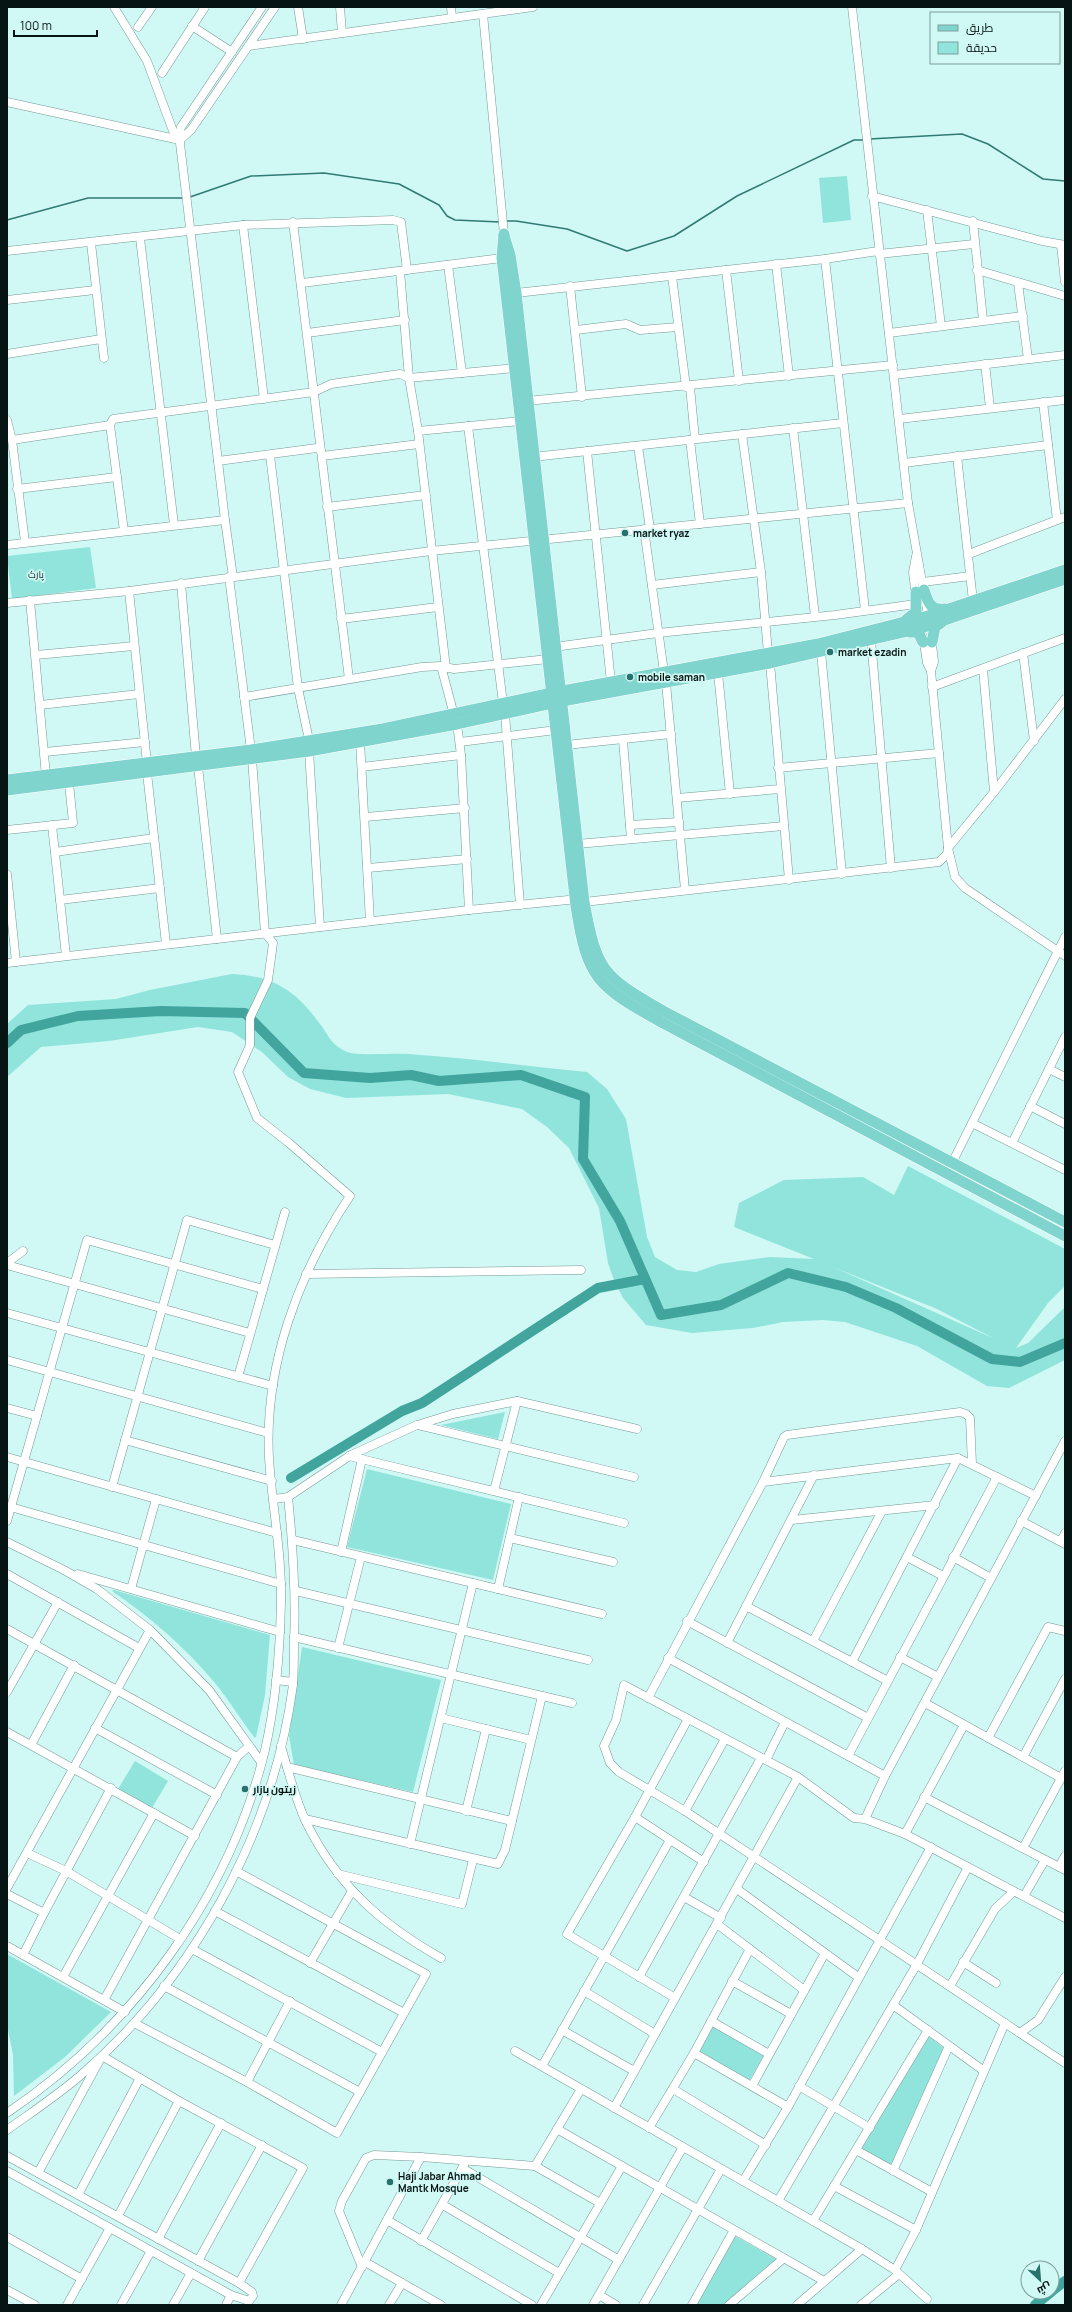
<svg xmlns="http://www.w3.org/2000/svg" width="1072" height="2312" font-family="Manrope,Cairo,sans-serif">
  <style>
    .green { fill: #90e4dc; fill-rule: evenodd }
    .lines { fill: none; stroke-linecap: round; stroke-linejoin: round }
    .stream { stroke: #307a74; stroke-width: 1.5 }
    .river { stroke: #42a59d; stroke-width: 10 }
    .minor-casing { stroke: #749a96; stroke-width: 9 }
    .major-casing { stroke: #fff; stroke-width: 12 }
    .minor { stroke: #fff; stroke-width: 8 }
    .major { stroke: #80d4ce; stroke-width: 11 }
    .poi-dot { fill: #28716c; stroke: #d0f8f4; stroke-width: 1.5 }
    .labels { text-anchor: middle; stroke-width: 3.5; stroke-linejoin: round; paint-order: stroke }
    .poi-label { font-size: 10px; font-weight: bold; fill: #061514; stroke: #d0f8f4; text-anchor: start }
    .park-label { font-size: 10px; fill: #203735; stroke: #d0f8f4 }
  </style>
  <rect width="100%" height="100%" fill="#d0f8f4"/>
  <!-- green -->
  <g class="green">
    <path d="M 847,176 L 851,220 L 823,223 L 819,178 Z"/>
    <path d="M 90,547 L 96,588 L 12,599 L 7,556 Z"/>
    <path d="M 232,974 C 274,976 296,991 320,1024 C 330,1037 330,1044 347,1052 C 357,1056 394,1053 408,1054 C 468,1058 527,1066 587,1072 L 607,1089 L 626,1119 L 647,1237 L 655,1257 L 677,1270 L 696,1272 L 719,1264 L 770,1257 L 814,1259 L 734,1227 L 739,1203 L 784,1180 L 863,1177 L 894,1195 L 908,1166 L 1065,1249 L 1065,1286 L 1048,1303 L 1016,1348 L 1028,1343 L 1065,1307 L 1065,1360 L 1009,1388 L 987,1386 L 917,1346 L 845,1322 L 823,1320 L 783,1322 L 753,1328 L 692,1333 L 646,1325 L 623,1298 L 614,1280 L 608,1263 L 599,1208 L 569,1148 L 547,1127 L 522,1109 L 448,1094 L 346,1098 L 310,1089 L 288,1077 L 262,1052 L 232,1032 L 198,1027 L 109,1041 L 41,1047 L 7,1077 L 7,1024 L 28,1005 L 116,999 L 150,990 ZM 833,1267 L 937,1309 L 995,1339 Z"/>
    <path d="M 505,1412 L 498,1439 L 441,1425 Z"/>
    <path d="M 367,1469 L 511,1504 L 493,1580 L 347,1547 Z"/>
    <path d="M 114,1590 L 270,1635 L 265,1695 L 256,1737 L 255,1738 C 241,1720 229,1700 215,1683 C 185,1647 150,1617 112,1591 Z"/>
    <path d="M 302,1647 L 441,1680 L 413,1792 L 294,1765 L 289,1736 Z"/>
    <path d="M 135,1761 L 168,1781 L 152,1808 L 118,1789 Z"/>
    <path d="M 7,1954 L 111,2012 L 65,2057 L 14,2096 L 13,2055 L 7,2025 Z"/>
    <path d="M 712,2026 L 764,2055 L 749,2081 L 697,2053 Z"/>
    <path d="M 928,2036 L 945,2049 L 892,2165 L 861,2149 Z"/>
    <path d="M 735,2236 L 777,2260 L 726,2305 L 695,2305 Z"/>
  </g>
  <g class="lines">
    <!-- stream -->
    <g class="stream">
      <path d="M 869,139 L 962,134 L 988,144 L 1043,179 L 1065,181"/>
      <path d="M 190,197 L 251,176 L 324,173 L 399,184 L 439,205 L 447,216 L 455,220 L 500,222"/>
      <path d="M 7,220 L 88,198 L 184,198"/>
      <path d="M 506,221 L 516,221 L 567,229 L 627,251 L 674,236 L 737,196 L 854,140 L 863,140"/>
    </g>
    <!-- river -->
    <g class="river">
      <path d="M 7,1043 L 21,1030 L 78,1016 L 161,1011 L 245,1013 L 304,1073 L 370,1078 L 411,1075 L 439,1081 L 521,1075 L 585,1097 L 583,1159 L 620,1221 L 661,1315 L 721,1305 L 788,1273 L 846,1287 L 896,1308 L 992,1359 L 1020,1362 L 1065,1343"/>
      <path d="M 291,1478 L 402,1411 L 422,1403 L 598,1288 L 645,1279"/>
      <path d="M 1052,2291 L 1065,2281"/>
      <path d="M 1035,2305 L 1051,2292"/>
    </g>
    <!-- minor casing -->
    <g class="minor-casing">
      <g id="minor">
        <path d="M 114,7 L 147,61 L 176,139"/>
        <path d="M 298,7 L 303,39"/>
        <path d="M 340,7 L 342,33"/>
        <path d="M 451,7 L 452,18"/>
        <path d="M 852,7 L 908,503 L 929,621"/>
        <path d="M 483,14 L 504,234"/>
        <path d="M 192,26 L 232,52"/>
        <path d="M 138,27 L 152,7"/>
        <path d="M 249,46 L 533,7"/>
        <path d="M 162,73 L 205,7"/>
        <path d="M 7,102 L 180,140"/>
        <path d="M 180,140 L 191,130 L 275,7"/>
        <path d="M 872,196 L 1042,241 L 1065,245"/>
        <path d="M 927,210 L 941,326"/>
        <path d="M 973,221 L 983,320"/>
        <path d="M 293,222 L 321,451"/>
        <path d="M 243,225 L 264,399"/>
        <path d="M 140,238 L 174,525"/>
        <path d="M 91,243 L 104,358"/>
        <path d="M 1061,245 L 1065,282"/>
        <path d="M 7,251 L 243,225 L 393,220 L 401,222 L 407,270"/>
        <path d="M 879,254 L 974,244"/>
        <path d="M 825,259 L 865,610"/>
        <path d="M 776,264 L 789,376"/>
        <path d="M 448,265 L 462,373"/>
        <path d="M 726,270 L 739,381"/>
        <path d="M 977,270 L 1065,296"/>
        <path d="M 400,271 L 409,378 L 418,431 L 446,668"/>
        <path d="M 672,276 L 686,387"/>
        <path d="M 302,283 L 502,258"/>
        <path d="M 1018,283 L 1028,359"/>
        <path d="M 570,286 L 582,397"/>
        <path d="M 516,293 L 825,259 L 878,251"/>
        <path d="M 7,300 L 95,290"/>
        <path d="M 576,330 L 626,324 L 640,330 L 678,327"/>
        <path d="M 307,333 L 405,320"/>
        <path d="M 889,333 L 1023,316"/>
        <path d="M 7,354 L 101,339"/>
        <path d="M 985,364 L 990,408"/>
        <path d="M 894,375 L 1065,355"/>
        <path d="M 690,387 L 695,439"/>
        <path d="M 527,401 L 893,365"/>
        <path d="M 1043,402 L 1057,520"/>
        <path d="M 899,419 L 1065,400"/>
        <path d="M 7,420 L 12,440 L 25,542"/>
        <path d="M 468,426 L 503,703"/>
        <path d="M 793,428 L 815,616"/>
        <path d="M 418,431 L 521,421"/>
        <path d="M 742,434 L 761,572 L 768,653"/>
        <path d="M 12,440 L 110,425"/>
        <path d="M 690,440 L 700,524"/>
        <path d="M 638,446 L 650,529"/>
        <path d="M 587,451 L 611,682"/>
        <path d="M 270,455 L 298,688 L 309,740"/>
        <path d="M 322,456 L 419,444"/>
        <path d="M 957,456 L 973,601"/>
        <path d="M 533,457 L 843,423"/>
        <path d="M 218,461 L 317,448 L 321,451 L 349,679"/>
        <path d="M 904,463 L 1048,445"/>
        <path d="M 17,489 L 117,477"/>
        <path d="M 327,507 L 426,495"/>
        <path d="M 644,529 L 664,672"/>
        <path d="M 124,531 L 110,425 L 113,419 L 314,392 L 331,384 L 400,374 L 409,378 L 515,368"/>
        <path d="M 7,545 L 225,520"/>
        <path d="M 969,554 L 1065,517"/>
        <path d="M 916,556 L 913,572 L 916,598"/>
        <path d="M 229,577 L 251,750"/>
        <path d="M 233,577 L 225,520 L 179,135 L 181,127 L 262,7"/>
        <path d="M 923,582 L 970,576"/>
        <path d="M 181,583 L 196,757"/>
        <path d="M 652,585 L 761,572"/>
        <path d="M 129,591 L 147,763"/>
        <path d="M 30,600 L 46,776"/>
        <path d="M 7,603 L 129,591 L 431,551 L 908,503"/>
        <path d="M 341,619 L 438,607"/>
        <path d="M 923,637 L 927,663 L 931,671"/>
        <path d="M 871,640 L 891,868"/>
        <path d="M 554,647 L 658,633 L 835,615 L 916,604"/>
        <path d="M 821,652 L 842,874"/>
        <path d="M 1023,653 L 1034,741"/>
        <path d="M 36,655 L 134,646"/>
        <path d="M 770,663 L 789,880"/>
        <path d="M 441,666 L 454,715"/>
        <path d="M 983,669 L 994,792"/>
        <path d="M 718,673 L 730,794"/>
        <path d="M 666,683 L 685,890"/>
        <path d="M 932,687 L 1065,638"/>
        <path d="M 244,697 L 422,667 L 441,666 L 454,669 L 548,659"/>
        <path d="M 1065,699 L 994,792 L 948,848 L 955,877 L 965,888 L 1065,956"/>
        <path d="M 40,705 L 139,694"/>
        <path d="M 505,714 L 520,905"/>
        <path d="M 457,724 L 461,755 L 469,910"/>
        <path d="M 623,740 L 631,839"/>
        <path d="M 360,742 L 370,921"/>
        <path d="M 460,742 L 556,730"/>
        <path d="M 566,745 L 671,734"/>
        <path d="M 309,751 L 320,927"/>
        <path d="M 45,752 L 145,742"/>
        <path d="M 198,766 L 217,939"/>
        <path d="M 362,767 L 461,755"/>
        <path d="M 778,768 L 939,753"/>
        <path d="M 147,773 L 166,944"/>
        <path d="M 677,798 L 780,789"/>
        <path d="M 366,817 L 465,808"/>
        <path d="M 52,825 L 66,956"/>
        <path d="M 630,825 L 679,822"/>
        <path d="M 7,830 L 73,823 L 69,783"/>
        <path d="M 577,844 L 784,826"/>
        <path d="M 55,852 L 154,838"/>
        <path d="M 368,868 L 467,859"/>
        <path d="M 7,874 L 16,962"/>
        <path d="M 60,900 L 160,888"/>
        <path d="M 7,963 L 469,910 L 568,900 L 584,902 L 939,862 L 947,854 L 948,848 L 931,671 L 934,662 L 931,636"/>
        <path d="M 1049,1069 L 1065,1077"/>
        <path d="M 1030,1106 L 1065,1124"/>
        <path d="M 972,1123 L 1065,1170"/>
        <path d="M 1012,1143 L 1065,1037"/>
        <path d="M 952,1163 L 1065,937"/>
        <path d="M 7,1263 L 23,1251"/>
        <path d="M 7,1265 L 250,1333"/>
        <path d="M 306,1274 L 581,1270"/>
        <path d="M 7,1313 L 273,1386"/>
        <path d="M 7,1360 L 268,1433"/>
        <path d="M 238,1377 L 285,1212"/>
        <path d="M 7,1408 L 37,1416"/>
        <path d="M 418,1425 L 634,1477"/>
        <path d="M 125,1440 L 272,1481"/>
        <path d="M 349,1456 L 624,1523"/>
        <path d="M 7,1457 L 277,1533"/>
        <path d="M 763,1482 L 958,1458 L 1036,1496"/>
        <path d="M 112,1487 L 187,1220 L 275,1245"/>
        <path d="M 494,1491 L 517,1401"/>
        <path d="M 274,1499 L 288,1497 L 351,1455 L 417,1425 L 453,1414 L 517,1401 L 637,1429"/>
        <path d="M 7,1506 L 281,1584"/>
        <path d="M 792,1520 L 935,1505"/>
        <path d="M 7,1521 L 87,1240 L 263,1289"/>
        <path d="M 1021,1521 L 1065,1544"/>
        <path d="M 510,1538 L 613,1562"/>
        <path d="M 293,1540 L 602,1614"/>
        <path d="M 1061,1541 L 1065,1533"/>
        <path d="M 7,1542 L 64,1570 L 97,1589 L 150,1630 L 209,1690 L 261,1762"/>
        <path d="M 341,1552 L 362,1459"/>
        <path d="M 907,1557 L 943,1576"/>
        <path d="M 953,1557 L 991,1578"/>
        <path d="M 7,1574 L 139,1648"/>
        <path d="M 78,1574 L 280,1632"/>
        <path d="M 131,1589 L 156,1499"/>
        <path d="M 498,1589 L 519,1497"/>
        <path d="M 296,1591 L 588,1660"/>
        <path d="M 746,1606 L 888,1681"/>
        <path d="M 687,1621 L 868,1718"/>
        <path d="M 7,1629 L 237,1757"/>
        <path d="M 294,1637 L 572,1703"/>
        <path d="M 813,1641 L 882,1511"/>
        <path d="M 727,1643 L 814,1475"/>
        <path d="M 338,1648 L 361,1557"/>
        <path d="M 900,1657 L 938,1677"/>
        <path d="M 668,1658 L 885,1776"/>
        <path d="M 852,1662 L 958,1458"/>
        <path d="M 276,1680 L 293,1682"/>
        <path d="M 7,1692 L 58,1602"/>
        <path d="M 648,1698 L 763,1482 L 784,1437 L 787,1435 L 960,1412 L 966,1414 L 970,1418 L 972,1464"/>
        <path d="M 925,1703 L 1061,1778"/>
        <path d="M 441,1718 L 531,1740"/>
        <path d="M 95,1728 L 217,1795"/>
        <path d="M 7,1732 L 195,1836"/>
        <path d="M 988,1738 L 1048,1627 L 1065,1631"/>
        <path d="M 31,1745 L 74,1665"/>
        <path d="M 281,1746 C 288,1771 295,1798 306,1822 C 337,1885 381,1924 441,1958"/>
        <path d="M 848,1756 L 997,1477"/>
        <path d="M 1023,1757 L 1065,1679"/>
        <path d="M 766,1760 L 785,1722"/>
        <path d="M 287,1767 L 512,1821"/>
        <path d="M 924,1797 L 1065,1870"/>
        <path d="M 466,1811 L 486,1729"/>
        <path d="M 685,1811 L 725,1739"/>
        <path d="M 635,1817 L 704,1862"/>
        <path d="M 305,1819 L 498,1864 L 505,1850 L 542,1696"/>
        <path d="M 865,1819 L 885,1776 L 1065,1441"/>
        <path d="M 905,1834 L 964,1725"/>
        <path d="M 410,1844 L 473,1583"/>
        <path d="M 1023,1848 L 1065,1771"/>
        <path d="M 27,1853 L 66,1871 L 180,1939"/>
        <path d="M 1059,1867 L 1065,1856"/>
        <path d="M 338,1874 L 462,1904 L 473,1860"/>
        <path d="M 7,1888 L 150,1630"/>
        <path d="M 737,1889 L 858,1977"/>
        <path d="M 7,1894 L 44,1913"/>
        <path d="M 1024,1896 L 1045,1860"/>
        <path d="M 684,1897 L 721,1918"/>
        <path d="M 215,1911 L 404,2013"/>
        <path d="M 1065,1918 L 905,1834 L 865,1819 L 854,1818 L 798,1777 L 624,1685 L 616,1720 L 604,1746 L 610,1763 L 619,1772 L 685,1811 L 1065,2063"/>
        <path d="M 717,1924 L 804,1990"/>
        <path d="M 7,1946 L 125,2012"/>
        <path d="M 192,1949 L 382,2052"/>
        <path d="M 23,1955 L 44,1913 L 111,1788"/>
        <path d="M 963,1962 L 996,1983"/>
        <path d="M 310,1963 L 352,1891"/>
        <path d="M 63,1977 L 154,1813"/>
        <path d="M 639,1977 L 761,1758"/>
        <path d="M 732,1981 L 791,2014"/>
        <path d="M 164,1986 L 360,2092"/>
        <path d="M 950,1986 L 995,1909 L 1013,1892"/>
        <path d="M 584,1991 L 655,2034"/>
        <path d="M 675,1998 L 567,1934 L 635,1817 L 688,1719"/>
        <path d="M 104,2000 L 237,1757 L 249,1746"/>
        <path d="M 893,2005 L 984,2071"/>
        <path d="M 711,2021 L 769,2054"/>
        <path d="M 134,2023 L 247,2082 L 337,2133 L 426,1974 L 236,1871"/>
        <path d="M 562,2030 L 634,2071"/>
        <path d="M 1020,2033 L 1038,2020 L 1065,1977"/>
        <path d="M 515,2051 L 862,2249 L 895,2270 L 927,2299"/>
        <path d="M 694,2053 L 788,2107"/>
        <path d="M 542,2066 L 670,1840"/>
        <path d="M 247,2082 L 290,2001"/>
        <path d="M 752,2086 L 825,1953"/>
        <path d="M 799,2086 L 870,2128"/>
        <path d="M 673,2089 L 766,2145"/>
        <path d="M 614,2108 L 798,1777"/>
        <path d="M 7,2113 C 132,2029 229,1898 265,1750 C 276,1702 280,1651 281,1602 C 282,1553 272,1506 269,1458 C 264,1365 299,1272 350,1196 L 289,1143 L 257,1118 L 238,1072 L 250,1045 L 250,1018 L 268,980 L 273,943 L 265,933 L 252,759"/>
        <path d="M 649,2128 L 694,2053 L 750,1949"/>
        <path d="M 557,2129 L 824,2281"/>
        <path d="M 7,2130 C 32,2112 58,2095 81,2075 C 194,1977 273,1834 293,1685 C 294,1671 294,1657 294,1644 C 296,1595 293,1546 288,1497"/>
        <path d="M 856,2150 L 932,2192"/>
        <path d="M 7,2156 L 239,2283 L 252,2292 L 253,2296 L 249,2301 L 231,2295 L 7,2171"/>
        <path d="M 535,2166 L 581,2089"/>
        <path d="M 462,2168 L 619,2260"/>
        <path d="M 893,2171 L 949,2046"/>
        <path d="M 38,2173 L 102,2056 L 179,2101 L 303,2168 L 239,2283"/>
        <path d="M 743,2181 L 788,2107 L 931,1847"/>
        <path d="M 834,2186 L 916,2230"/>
        <path d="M 78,2195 L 140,2078"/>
        <path d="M 778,2201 L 917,1964 L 968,1867"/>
        <path d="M 443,2205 L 559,2273"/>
        <path d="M 118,2216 L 179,2101"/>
        <path d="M 387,2220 L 532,2305"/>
        <path d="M 813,2221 L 928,2030"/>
        <path d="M 7,2237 L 82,2279"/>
        <path d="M 158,2239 L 221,2123"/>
        <path d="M 421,2241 L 464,2165"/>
        <path d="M 198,2261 L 262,2145"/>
        <path d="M 365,2262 L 441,2305"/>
        <path d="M 362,2267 L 339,2211 L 342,2201 L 366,2158 L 374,2155 L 421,2157 L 535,2166 L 600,2203"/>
        <path d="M 895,2270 L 916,2230 L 1005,2023"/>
        <path d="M 7,2290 L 35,2305"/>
        <path d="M 599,2295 L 616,2305"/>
        <path d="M 67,2305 L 110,2228"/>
        <path d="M 121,2305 L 151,2251"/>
        <path d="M 173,2305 L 191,2273"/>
        <path d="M 226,2305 L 231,2295"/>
        <path d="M 341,2305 L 421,2157"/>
        <path d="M 389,2305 L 402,2283"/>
        <path d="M 541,2305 L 622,2166"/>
        <path d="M 593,2305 L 683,2147"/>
        <path d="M 643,2305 L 721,2169"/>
        <path d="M 692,2305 L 734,2230"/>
        <path d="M 729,2305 L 784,2258"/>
        <path d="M 797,2305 L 862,2249"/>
        <path d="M 861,2305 L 899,2274"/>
      </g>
    </g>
    <!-- major casing -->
    <g class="major-casing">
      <g id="major">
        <path d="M 504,234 L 502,258 L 576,906 C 587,980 598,986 661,1022 L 1065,1236"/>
        <path d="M 504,236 L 510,255 L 516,293 L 584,902 C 597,973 603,976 665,1012 L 1065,1222"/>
        <path d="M 924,590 C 928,603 931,611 945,609"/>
        <path d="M 906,620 L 916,612 L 916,592"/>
        <path d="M 910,632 L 918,632 L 923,642"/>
        <path d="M 932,642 L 935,627 L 942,622"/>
        <path d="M 7,780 L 251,750 L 383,729 L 552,693 L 818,644 L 928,616 L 1065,570"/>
        <path d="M 7,790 L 309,751 L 457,724 L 562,701 L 770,663 L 921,628 L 1065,579"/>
      </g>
    </g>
    <!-- minor -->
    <use href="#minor" class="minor"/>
    <!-- major -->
    <use href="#major" class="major"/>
  </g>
  <!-- markers -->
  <g class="poi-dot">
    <circle cx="625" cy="533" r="4"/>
    <circle cx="830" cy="652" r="4"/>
    <circle cx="630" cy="677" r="4"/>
    <circle cx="245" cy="1789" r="4"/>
    <circle cx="390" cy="2182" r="4"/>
  </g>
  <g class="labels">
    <!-- poi labels -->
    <g class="poi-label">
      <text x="633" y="537">market ryaz</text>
      <text x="838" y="656">market ezadin</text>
      <text x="638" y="681">mobile saman</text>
      <text x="253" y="1793">زيتون بازار</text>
      <text x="398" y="2180">Haji Jabar Ahmad<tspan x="398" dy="12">Mantk Mosque</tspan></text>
    </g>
    <!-- park labels -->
    <g class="park-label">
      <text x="36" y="578">پارک</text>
    </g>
  </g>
  <!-- border -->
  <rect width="1072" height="2312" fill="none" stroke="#061514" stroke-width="16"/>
  <!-- legend -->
  <rect x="930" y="12" width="130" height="52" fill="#d0f8f4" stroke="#7f9d9a"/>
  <rect x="938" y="25" width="20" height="6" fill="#80d4ce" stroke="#7f9d9a"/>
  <text x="966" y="32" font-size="12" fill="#061514">طريق</text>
  <rect x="938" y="42" width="20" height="12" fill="#90e4dc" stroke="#7f9d9a"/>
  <text x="966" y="52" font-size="12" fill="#061514">حديقة</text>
  <!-- north arrow -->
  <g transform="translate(1040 2280) rotate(154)"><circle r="19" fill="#d0f8f4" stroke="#7f9d9a"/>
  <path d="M0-3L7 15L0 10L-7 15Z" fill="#28716c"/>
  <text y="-6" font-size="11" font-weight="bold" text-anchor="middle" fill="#061514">ش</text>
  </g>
  <!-- scale -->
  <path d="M14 30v6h83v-6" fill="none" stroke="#061514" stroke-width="2"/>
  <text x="20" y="30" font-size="12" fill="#061514" stroke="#d0f8f4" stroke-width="3" paint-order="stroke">100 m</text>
</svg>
